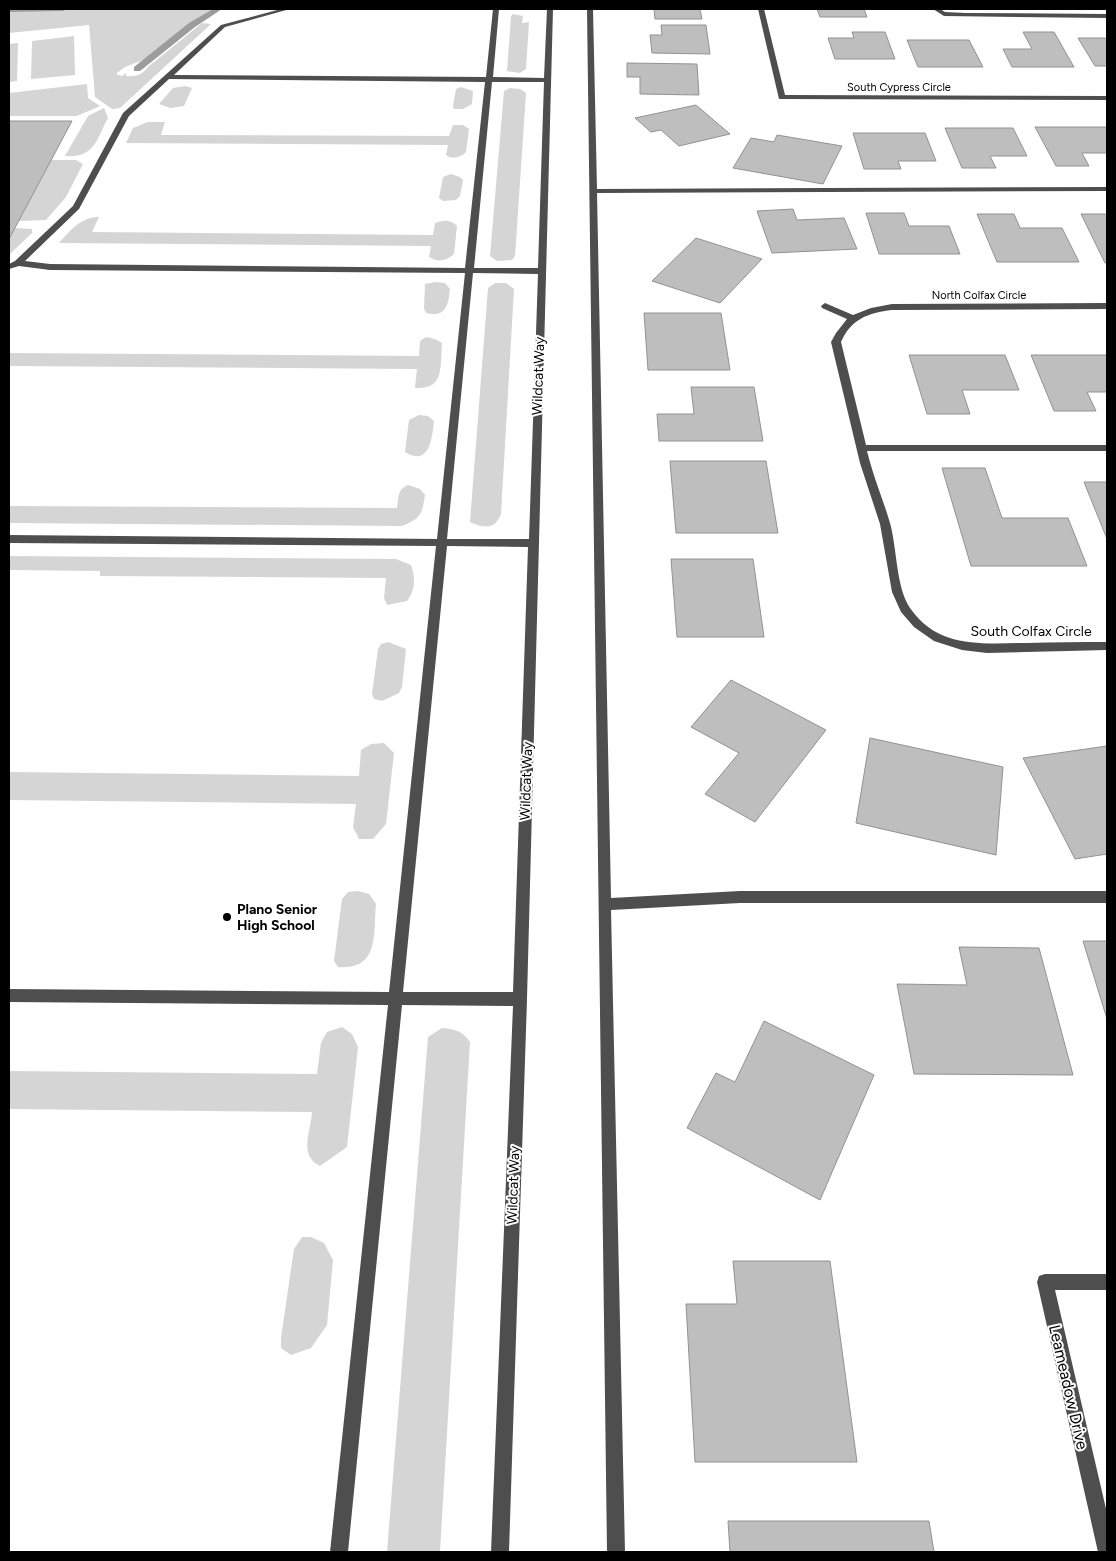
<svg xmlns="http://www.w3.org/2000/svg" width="1116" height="1561" font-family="Figtree,sans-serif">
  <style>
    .green { fill: #d5d5d5 }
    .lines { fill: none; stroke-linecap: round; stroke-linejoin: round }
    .stream { fill: #9c9c9c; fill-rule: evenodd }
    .building { fill: #bebebe; stroke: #929292 }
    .minor { fill: #4e4e4e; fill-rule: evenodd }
    .poi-dot { fill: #000; stroke: #fff; stroke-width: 2 }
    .labels { text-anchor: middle; stroke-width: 4; stroke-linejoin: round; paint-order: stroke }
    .far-street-label { font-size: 11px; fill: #000; stroke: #fff }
    .street-label { font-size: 14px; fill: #000; stroke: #fff }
    .poi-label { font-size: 14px; font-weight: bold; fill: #000; stroke: #fff; text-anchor: start }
    .near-street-label { font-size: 16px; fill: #000; stroke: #fff }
  </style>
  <rect width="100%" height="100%" fill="#fff"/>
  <!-- green -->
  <g class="green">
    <path d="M 9,9 L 213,9 C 189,24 169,42 146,58 C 135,65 128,63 116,74 L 122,76 L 126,73 L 126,76 C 136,77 142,75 148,67 L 202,23 L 211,24 L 120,108 L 112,109 L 95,97 L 89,25 L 9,33 Z"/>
    <path d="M 513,14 L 523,16 L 522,23 L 529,22 L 526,69 L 520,73 L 507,71 L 511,16 Z"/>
    <path d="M 74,36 L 75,75 L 31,79 L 32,41 Z"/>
    <path d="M 18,43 L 17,81 L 9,82 L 9,44 Z"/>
    <path d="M 87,84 L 88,98 L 100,106 L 77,116 L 9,116 L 9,93 Z"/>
    <path d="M 185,86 L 192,88 L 184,106 L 170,108 L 159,104 L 173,88 Z"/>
    <path d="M 461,87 L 473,91 L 472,104 L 463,109 L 454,109 L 453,106 L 456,89 Z"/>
    <path d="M 510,88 L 520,89 L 526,93 L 515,256 L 512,260 L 497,261 L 490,256 L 504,91 Z"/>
    <path d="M 104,108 L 108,118 C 96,140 95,158 65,156 L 88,116 Z"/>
    <path d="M 148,122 L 165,122 L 161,135 L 449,136 L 453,125 L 463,125 L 469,129 L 466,152 C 461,157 453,160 446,155 L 448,145 L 126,143 L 133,128 Z"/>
    <path d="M 51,160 L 76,160 L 83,164 L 66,197 L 46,220 L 18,221 Z"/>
    <path d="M 451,174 L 460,177 L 463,180 L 460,196 L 456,200 L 443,201 L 439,198 L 443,177 Z"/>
    <path d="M 96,217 L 99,217 L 92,232 L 433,235 L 435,223 C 444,220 450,219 457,226 L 454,254 C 446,261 439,263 429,257 L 431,246 L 59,243 C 70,231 79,219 96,217 Z"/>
    <path d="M 14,228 L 32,229 L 32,233 L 9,255 L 9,239 Z"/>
    <path d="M 436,282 L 445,283 L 450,289 C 448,305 446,318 426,313 L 424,309 L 425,284 Z"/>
    <path d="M 495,283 L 506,283 L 514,289 L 501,514 C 495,530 483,528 470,522 L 488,288 Z"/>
    <path d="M 426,337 L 435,339 L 442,343 C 440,366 445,390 415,388 L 417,369 L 9,366 L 9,353 L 419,356 L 420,341 Z"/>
    <path d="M 419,415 L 428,416 L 434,421 C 432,438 430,467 405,452 L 409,420 Z"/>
    <path d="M 408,485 L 420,489 L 425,495 C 422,515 421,518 402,526 L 9,523 L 9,506 L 397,508 C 399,498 397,489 408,485 Z"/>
    <path d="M 9,556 L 396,559 L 411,565 C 416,579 415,590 407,601 L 387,605 L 384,598 L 386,578 L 100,576 L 100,571 L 9,570 Z"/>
    <path d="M 388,642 L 406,649 L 402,687 L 399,693 L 382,701 L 374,699 L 372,694 L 378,649 L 381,644 Z"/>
    <path d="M 384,743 L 394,753 L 386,824 L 373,839 L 359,839 L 353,827 L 356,804 L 9,800 L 9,772 L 359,776 L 361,750 L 371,744 Z"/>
    <path d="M 358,891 L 369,894 L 376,904 C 373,934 380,970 338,967 L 334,961 L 342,899 L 348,892 Z"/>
    <path d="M 342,1027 L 352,1034 L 358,1047 L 347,1147 L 320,1166 C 298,1155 311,1132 312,1112 L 9,1109 L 9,1071 L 317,1074 L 321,1043 L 327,1032 Z"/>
    <path d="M 442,1028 C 455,1029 462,1031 470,1042 L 440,1552 L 387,1552 L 428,1037 Z"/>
    <path d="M 302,1237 L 311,1237 L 324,1243 L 333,1260 L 327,1325 L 311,1348 L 291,1355 L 281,1348 L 281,1338 L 294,1249 Z"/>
  </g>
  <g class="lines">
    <!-- stream -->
    <g class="stream">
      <path d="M 9,9 L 67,9 L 63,11 L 9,12 Z"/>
      <path d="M 213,9 L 222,9 L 195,27 L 140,71 L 134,71 L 134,67 L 189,23 Z"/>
    </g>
  </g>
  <!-- building -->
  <g class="building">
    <path d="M 654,9 L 700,9 L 702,19 L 655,19 Z"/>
    <path d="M 817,9 L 864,9 L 867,17 L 820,17 Z"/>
    <path d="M 661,25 L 706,25 L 710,54 L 652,53 L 650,35 L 662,35 Z"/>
    <path d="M 852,32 L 885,32 L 895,59 L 835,59 L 828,38 L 854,38 Z"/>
    <path d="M 1023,32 L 1054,32 L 1074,67 L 1012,67 L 1003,49 L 1032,49 Z"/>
    <path d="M 1078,38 L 1105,38 L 1107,40 L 1107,66 L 1095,66 Z"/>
    <path d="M 907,40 L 969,40 L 983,67 L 918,67 Z"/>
    <path d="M 627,63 L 697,64 L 699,95 L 640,94 L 640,77 L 627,77 Z"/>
    <path d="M 696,105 L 730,134 L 679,146 L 661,130 L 651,132 L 635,118 Z"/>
    <path d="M 9,121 L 72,121 L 9,239 Z"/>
    <path d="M 1035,127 L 1107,127 L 1107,153 L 1082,153 L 1089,166 L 1056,166 Z"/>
    <path d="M 945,128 L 1013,128 L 1027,156 L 990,156 L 996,168 L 962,168 Z"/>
    <path d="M 853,133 L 925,133 L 936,161 L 898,161 L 901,169 L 864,169 Z"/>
    <path d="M 777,135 L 842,146 L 823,184 L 733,168 L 751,138 L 774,142 Z"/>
    <path d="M 793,209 L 797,220 L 844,218 L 857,249 L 772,253 L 757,211 Z"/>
    <path d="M 866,213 L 904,213 L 909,226 L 949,226 L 960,254 L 879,254 Z"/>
    <path d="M 977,214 L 1014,214 L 1020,228 L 1062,228 L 1079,262 L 997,262 Z"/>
    <path d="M 1081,214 L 1107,214 L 1107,263 L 1105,263 Z"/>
    <path d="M 696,238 L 762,259 L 720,303 L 652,281 Z"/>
    <path d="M 644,313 L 721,313 L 730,370 L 648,370 Z"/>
    <path d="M 909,355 L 1005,355 L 1019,390 L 962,390 L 970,414 L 927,414 Z"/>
    <path d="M 1031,355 L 1107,355 L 1107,392 L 1087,392 L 1096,411 L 1054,411 Z"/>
    <path d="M 691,387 L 754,387 L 763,441 L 659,441 L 657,414 L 694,414 Z"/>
    <path d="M 670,461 L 766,461 L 778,533 L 676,533 Z"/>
    <path d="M 942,468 L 985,468 L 1002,518 L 1068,518 L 1087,566 L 971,566 Z"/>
    <path d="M 1084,482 L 1107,482 L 1107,539 Z"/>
    <path d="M 671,559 L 753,559 L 764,637 L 677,637 Z"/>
    <path d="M 731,680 L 826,730 L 755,822 L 705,794 L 739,753 L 691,727 Z"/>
    <path d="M 870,738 L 1003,767 L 996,855 L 856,823 Z"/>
    <path d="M 1107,746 L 1107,854 L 1075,859 L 1023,758 Z"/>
    <path d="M 1083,941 L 1107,941 L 1107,1019 Z"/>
    <path d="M 959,947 L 1039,948 L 1073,1075 L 914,1074 L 897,984 L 967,985 Z"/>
    <path d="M 764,1021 L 874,1075 L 820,1200 L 687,1128 L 716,1073 L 735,1082 Z"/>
    <path d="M 733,1261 L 830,1261 L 857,1462 L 695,1462 L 686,1304 L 737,1304 Z"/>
    <path d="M 728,1521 L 929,1521 L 934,1552 L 730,1552 Z"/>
  </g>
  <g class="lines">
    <!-- minor -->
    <g class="minor">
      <path d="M 281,9 L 290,9 L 225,27 L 174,75 L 486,77 L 493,9 L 499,9 L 493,77 L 544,78 L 547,9 L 553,9 L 527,999 L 509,1552 L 491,1552 L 513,1006 L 402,1005 L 348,1552 L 330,1552 L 388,1005 L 9,1002 L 9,989 L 389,992 L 436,546 L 9,543 L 9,535 L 437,539 L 465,273 L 50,270 L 19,266 L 9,269 L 9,264 L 15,261 L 73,206 L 123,113 L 221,25 ZM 169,79 L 485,82 L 465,268 L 50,264 L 25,261 L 79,209 L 129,116 ZM 492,82 L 544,82 L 538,268 L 474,268 ZM 473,273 L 538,274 L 529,539 L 447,539 ZM 447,546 L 528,547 L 513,992 L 403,992 Z"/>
      <path d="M 587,9 L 593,9 L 597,189 L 1107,187 L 1107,191 L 597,193 L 611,898 L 740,891 L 1107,891 L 1107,903 L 740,903 L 611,910 L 625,1552 L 607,1552 Z"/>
      <path d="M 758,9 L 764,9 L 785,95 L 1107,96 L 1107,100 L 779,99 Z"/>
      <path d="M 933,9 L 940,9 L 945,12 L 965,13 L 1107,14 L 1107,18 L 944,16 Z"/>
      <path d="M 825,303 L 853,315 L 871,308 L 892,304 L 1107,303 L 1107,309 L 892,310 C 868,313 851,319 841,342 L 866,445 L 1107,445 L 1107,451 L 867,451 C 873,476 883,499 890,523 C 897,548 896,587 910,608 C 939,650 984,643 1027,643 C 1054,642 1080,642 1107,642 L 1107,650 L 987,653 L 962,650 L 934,641 L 914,627 L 901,612 L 892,592 L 880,524 L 860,463 L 831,342 L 836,333 L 847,319 L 822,308 L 821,306 Z"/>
      <path d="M 1045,1274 L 1107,1274 L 1107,1290 L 1055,1290 L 1107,1513 L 1107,1552 L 1098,1552 L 1037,1282 L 1039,1276 Z"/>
    </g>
  </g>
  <!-- markers -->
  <circle class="poi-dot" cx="227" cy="917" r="5"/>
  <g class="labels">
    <!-- far-street labels -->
    <g class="far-street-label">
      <text x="899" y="91">South Cypress Circle</text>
      <text x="979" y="299">North Colfax Circle</text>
    </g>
    <!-- street labels -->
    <g class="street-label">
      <text transform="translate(538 376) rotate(-88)" y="5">Wildcat Way</text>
      <text x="1031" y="636">South Colfax Circle</text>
      <text transform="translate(526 781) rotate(-88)" y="5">Wildcat Way</text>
      <text transform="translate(513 1185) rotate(-88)" y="5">Wildcat Way</text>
    </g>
    <!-- poi labels -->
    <g class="poi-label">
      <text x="237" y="914">Plano Senior<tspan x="237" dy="16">High School</tspan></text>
    </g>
    <!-- near-street labels -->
    <g class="near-street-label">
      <text transform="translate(1069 1387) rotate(77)" y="6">Leameadow Drive</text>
    </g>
  </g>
  <!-- border -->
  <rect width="1116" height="1561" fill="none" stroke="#000000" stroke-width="20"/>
</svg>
